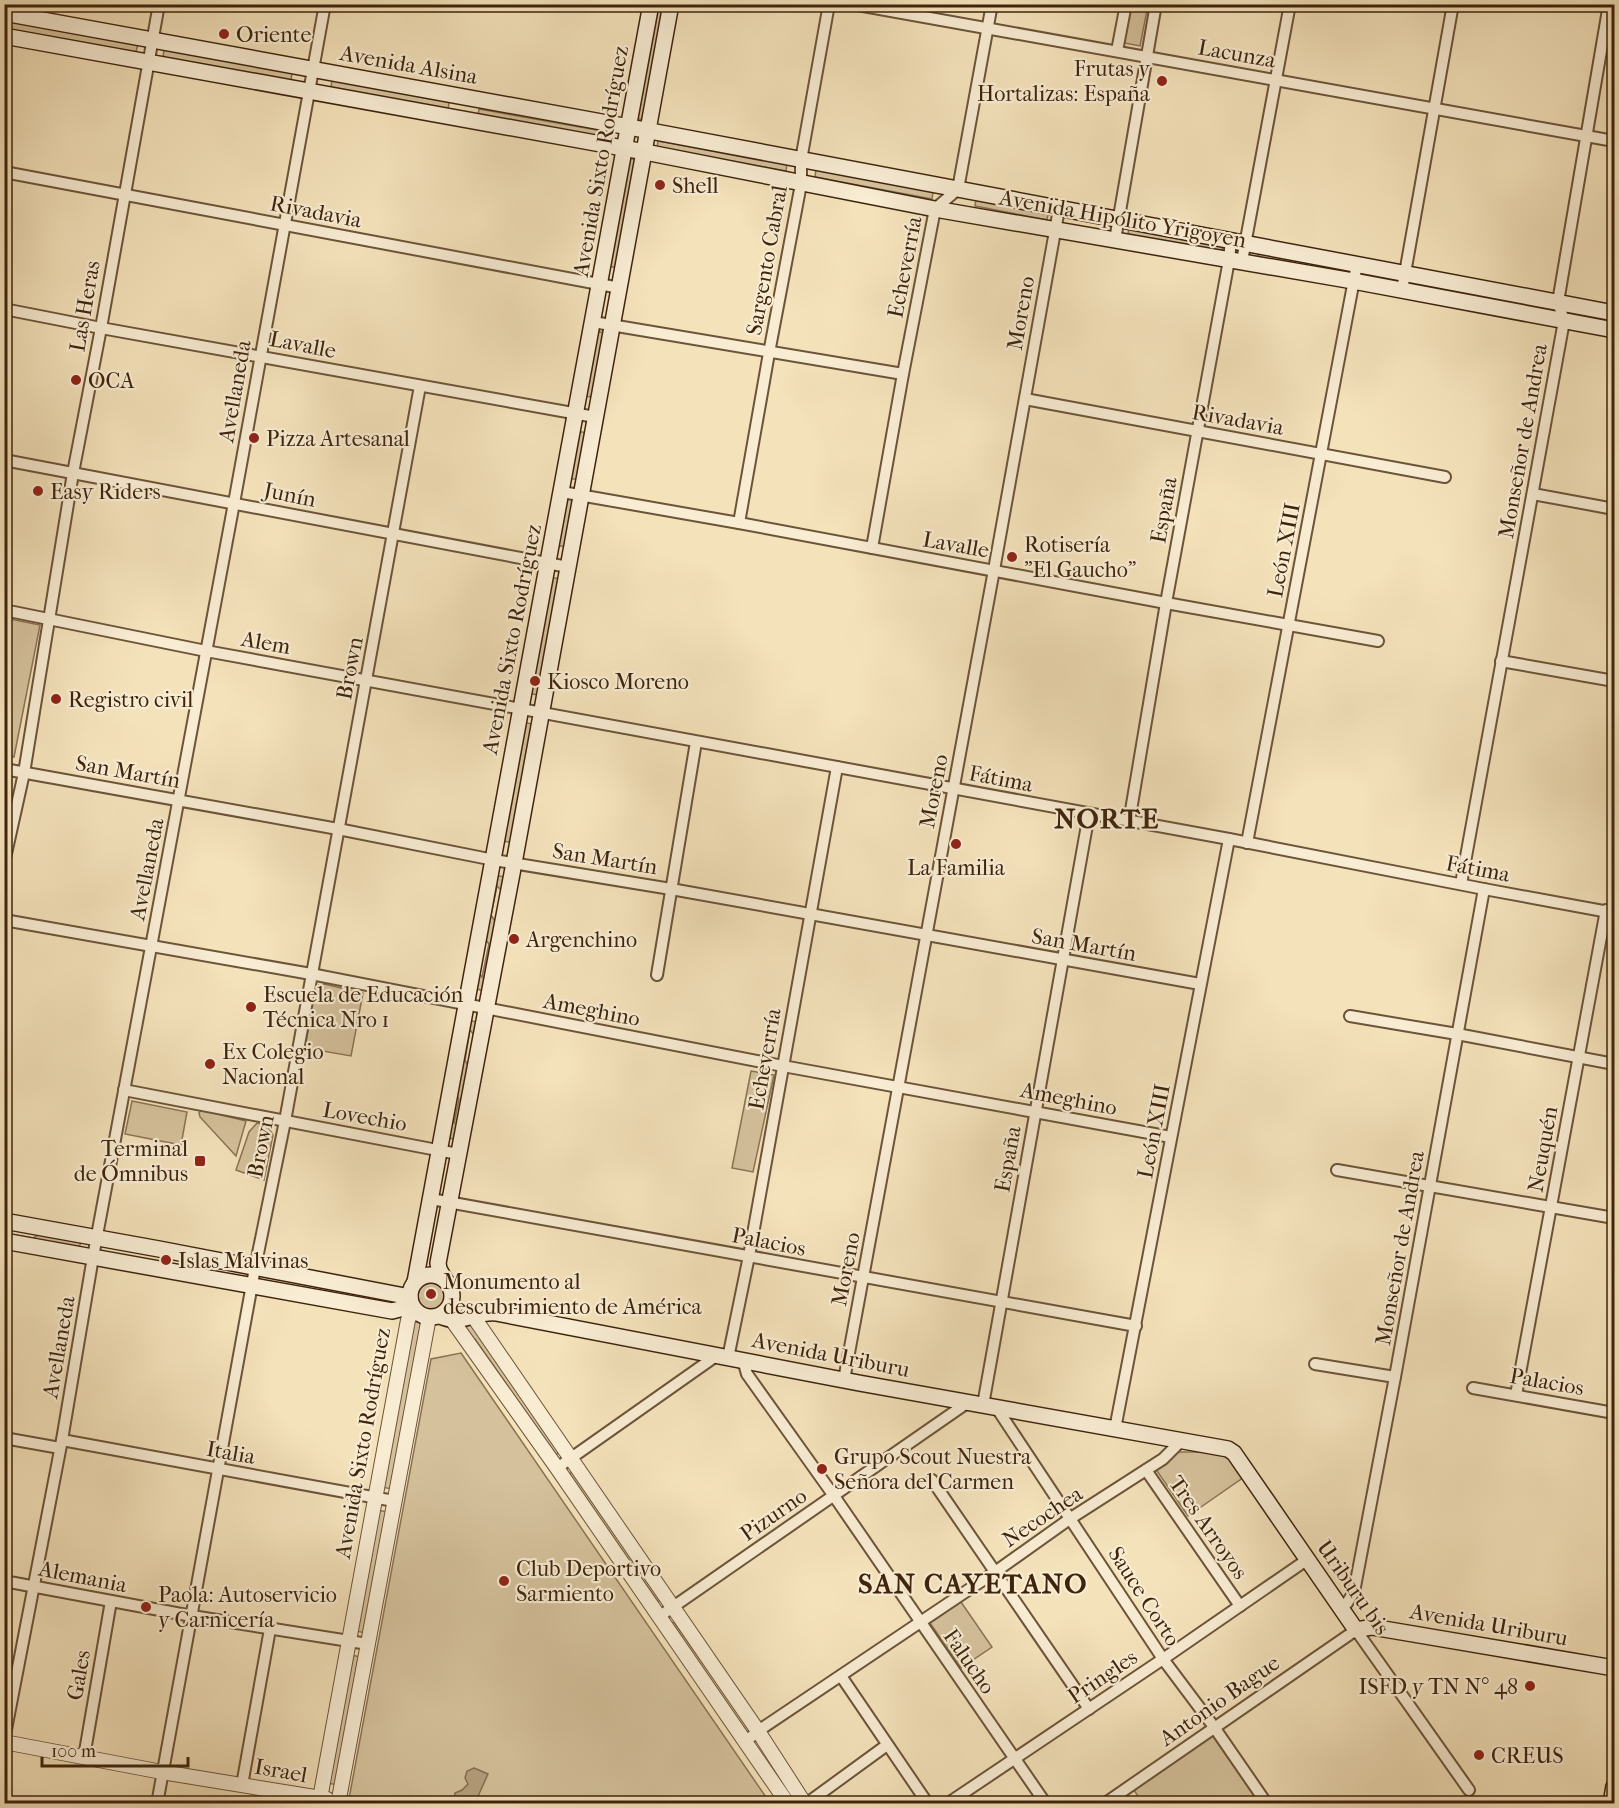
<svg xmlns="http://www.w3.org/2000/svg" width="1619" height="1808" font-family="'IM FELL French Canon',serif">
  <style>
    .green { fill: #d5c29d; stroke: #8a7355; stroke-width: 1.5 }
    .water { fill: #b6a180; stroke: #866f52; stroke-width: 1.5 }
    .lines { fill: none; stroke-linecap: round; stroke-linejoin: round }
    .minor-casing { stroke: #6c5438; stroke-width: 14 }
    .tertiary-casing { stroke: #6c5438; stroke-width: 16 }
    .secondary-casing { stroke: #3e240d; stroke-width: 18 }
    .minor { stroke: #f8ecd3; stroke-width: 10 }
    .tertiary { stroke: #f8ecd3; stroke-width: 14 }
    .secondary { stroke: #f8ecd3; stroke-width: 15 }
    .poi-dot { fill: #8f2418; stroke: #f8ecd3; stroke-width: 2 }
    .labels { text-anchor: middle; stroke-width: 4.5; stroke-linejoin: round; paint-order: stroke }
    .poi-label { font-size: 22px; fill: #3e240d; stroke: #f8ecd3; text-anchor: start }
    .street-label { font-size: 22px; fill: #3e240d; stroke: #f8ecd3 }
    .district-label { font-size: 28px; font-weight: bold; letter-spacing: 1.5px; fill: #3e240d; stroke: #f8ecd3 }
  </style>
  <rect width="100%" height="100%" fill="#f4e2bb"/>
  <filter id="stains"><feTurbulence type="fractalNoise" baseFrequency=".00333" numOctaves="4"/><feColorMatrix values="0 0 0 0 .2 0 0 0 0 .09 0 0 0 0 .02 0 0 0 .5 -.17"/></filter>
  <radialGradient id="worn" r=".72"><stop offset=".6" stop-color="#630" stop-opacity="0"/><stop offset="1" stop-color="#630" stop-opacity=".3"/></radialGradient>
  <!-- green -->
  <g class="green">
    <path d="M 655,5 L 666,5 L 644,120 L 634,118 Z"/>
    <path d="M 1131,5 L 1148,5 L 1140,46 L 1124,43 Z"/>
    <path d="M 9,21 L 138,44 L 136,52 L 8,29 Z"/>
    <path d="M 164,50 L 292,73 L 291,80 L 163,57 Z"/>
    <path d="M 332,80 L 449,102 L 448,110 L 331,87 Z"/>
    <path d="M 479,109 L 608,132 L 606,139 L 478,116 Z"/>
    <path d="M 658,141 L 787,164 L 786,171 L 657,148 Z"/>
    <path d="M 628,158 L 638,160 L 618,268 L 608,266 Z"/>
    <path d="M 816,169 L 933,192 L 932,199 L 815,177 Z"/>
    <path d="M 976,199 L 1048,213 L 1047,220 L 975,206 Z"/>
    <path d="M 1129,227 L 1223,245 L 1221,252 L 1128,234 Z"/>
    <path d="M 1259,250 L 1343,267 L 1342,274 L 1258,257 Z"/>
    <path d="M 1413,280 L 1541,303 L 1540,310 L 1412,287 Z"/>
    <path d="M 595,331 L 605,333 L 593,397 L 583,396 Z"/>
    <path d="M 577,431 L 587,433 L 579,480 L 568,478 Z"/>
    <path d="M 565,498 L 575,500 L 566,547 L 556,545 Z"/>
    <path d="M 550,577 L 560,579 L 538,695 L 528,693 Z"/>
    <path d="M 5,618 L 40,625 L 14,757 L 5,755 Z"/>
    <path d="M 522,722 L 532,724 L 511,842 L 501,841 Z"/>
    <path d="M 494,875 L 505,877 L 503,892 L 497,886 L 491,915 L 497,924 L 484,991 L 473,988 L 476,970 L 482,977 L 489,944 L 483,936 Z"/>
    <path d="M 324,984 L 363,993 L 351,1056 L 305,1048 L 315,989 L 319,985 Z"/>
    <path d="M 467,1020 L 478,1022 L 476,1037 L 470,1030 L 465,1060 L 470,1069 L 457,1140 L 445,1137 L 449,1117 L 454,1123 L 459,1099 L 454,1090 Z"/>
    <path d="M 751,1071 L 774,1075 L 753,1172 L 732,1168 Z"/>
    <path d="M 132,1101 L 187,1112 L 181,1145 L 125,1134 Z"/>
    <path d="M 201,1110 L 246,1121 L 236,1156 L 200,1117 L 199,1113 Z"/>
    <path d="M 257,1123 L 267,1125 L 273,1135 L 264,1180 L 236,1170 L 249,1132 Z"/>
    <path d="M 4,1233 L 33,1238 L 42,1233 L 81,1240 L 79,1249 L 5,1235 Z"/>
    <circle cx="432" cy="1297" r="16"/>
    <path d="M 411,1321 L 422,1323 L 392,1489 L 381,1487 Z"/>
    <path d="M 472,1321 L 479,1331 L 479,1337 L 559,1452 L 556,1455 L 475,1339 L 468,1336 L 460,1323 Z"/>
    <path d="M 461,1353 L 770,1803 L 348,1804 L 431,1359 Z"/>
    <path d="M 1179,1452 L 1213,1452 L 1229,1457 L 1244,1477 L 1188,1516 L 1155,1468 Z"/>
    <path d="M 572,1472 L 661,1600 L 658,1602 L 569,1475 Z"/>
    <path d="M 377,1510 L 388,1512 L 366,1633 L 355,1631 Z"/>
    <path d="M 961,1602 L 992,1647 L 961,1668 L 930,1623 Z"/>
    <path d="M 674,1622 L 751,1731 L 747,1734 L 671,1624 Z"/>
    <path d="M 350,1655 L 362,1657 L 338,1785 L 327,1783 Z"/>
    <path d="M 1213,1734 L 1259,1803 L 1142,1803 L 1134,1790 Z"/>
  </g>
  <!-- water -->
  <path class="water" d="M 474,1768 L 488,1774 L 475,1803 L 460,1801 L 454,1798 L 455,1793 L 462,1790 L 468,1784 L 465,1778 L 467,1771 Z"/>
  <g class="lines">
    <!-- minor casing -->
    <g class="minor-casing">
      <g id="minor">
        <path d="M 852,4 L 1614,141"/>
        <path d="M 1117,51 L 1126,4"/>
        <path d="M 4,172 L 620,288"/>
        <path d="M 1115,240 L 1156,4"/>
        <path d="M 1242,261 L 1290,4"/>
        <path d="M 1402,290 L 1453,4"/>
        <path d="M 4,309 L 101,328 L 595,417"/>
        <path d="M 593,322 L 903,374"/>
        <path d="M 1025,399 L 1445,477"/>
        <path d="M 4,460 L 568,567"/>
        <path d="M 562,492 L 739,523 L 1166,603 L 1378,641"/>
        <path d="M 1533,494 L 1614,509"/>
        <path d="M 739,523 L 769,353 L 801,184 L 801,160 L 829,4"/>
        <path d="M 872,548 L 903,374 L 935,209 L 958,189 L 992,4"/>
        <path d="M 4,610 L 206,651 L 1229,839 L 1484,889 L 1614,913"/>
        <path d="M 1501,661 L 1614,681"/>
        <path d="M 4,769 L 338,829 L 494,860 L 671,889 L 1200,984"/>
        <path d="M 1129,822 L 1166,603 L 1229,260 L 1231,240"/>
        <path d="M 1247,843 L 1357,264"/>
        <path d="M 4,863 L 24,773 L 73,473 L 101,328 L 159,4"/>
        <path d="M 1461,884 L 1564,321 L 1558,302 L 1609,4"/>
        <path d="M 4,920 L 311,974 L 783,1066 L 1171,1137"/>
        <path d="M 657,975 L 696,742"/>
        <path d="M 1350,1016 L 1457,1034 L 1614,1064"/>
        <path d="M 124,1090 L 458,1154"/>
        <path d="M 1337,1170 L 1614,1218"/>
        <path d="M 431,1199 L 1136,1326"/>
        <path d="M 728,1358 L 749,1256 L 837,767"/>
        <path d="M 743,1360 L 747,1374 L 834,1496 L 1046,1804"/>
        <path d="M 1315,1364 L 1395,1377"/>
        <path d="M 844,1380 L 994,570 L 1059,209"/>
        <path d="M 1473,1388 L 1614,1413"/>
        <path d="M 1516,1395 L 1606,910"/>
        <path d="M 983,1405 L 1089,814"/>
        <path d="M 996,1407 L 1163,1659 L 1214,1727 L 1267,1804"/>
        <path d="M 1115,1429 L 1229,839"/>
        <path d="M 4,1438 L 60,1448"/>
        <path d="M 62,1440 L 394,1501"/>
        <path d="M 557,1468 L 716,1356"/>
        <path d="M 1146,1470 L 1240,1606"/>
        <path d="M 932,1480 L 1089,1709"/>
        <path d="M 4,1581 L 192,1616 L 368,1644"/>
        <path d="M 1341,1609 L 1347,1603 L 1354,1592 L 1395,1377 L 1484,889"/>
        <path d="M 660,1616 L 967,1403"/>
        <path d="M 841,1676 L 928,1804"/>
        <path d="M 4,1740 L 62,1440 L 93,1257 L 234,503 L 325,4"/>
        <path d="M 745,1742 L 758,1731 L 995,1572 L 1071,1518 L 1163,1459 L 1181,1441"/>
        <path d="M 84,1757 L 111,1601"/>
        <path d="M 242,1785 L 270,1629"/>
        <path d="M 157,1804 L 255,1268 L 285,1121 L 420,386"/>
        <path d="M 806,1804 L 887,1745"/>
        <path d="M 947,1804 L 1163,1659 L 1308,1559"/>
        <path d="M 1104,1804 L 1356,1630 L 1469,1790"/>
      </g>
    </g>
    <!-- tertiary casing -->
    <g class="tertiary-casing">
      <g id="tertiary">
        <path d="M 473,1316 L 758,1731 L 805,1804"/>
        <path d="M 452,1320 L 557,1468 L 788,1804"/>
        <path d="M 4,1742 L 162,1772 L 327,1799"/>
        <path d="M 319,1804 L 408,1320 L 413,1309"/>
        <path d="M 338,1804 L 429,1317"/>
      </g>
    </g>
    <!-- secondary casing -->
    <g class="secondary-casing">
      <g id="secondary">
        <path d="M 4,13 L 629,127 L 1614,313"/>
        <path d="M 4,36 L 645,152 L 935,209 L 1353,281 L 1614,330"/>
        <path d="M 4,1221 L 159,1249 L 410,1297"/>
        <path d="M 4,1241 L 392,1311 L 412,1306"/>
        <circle cx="431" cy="1296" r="21"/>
        <path d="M 445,1280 L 439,1269 L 438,1263 L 514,863 L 671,4"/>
        <path d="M 415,1282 L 651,4"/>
        <path d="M 440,1316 C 462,1326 474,1311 496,1313 L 859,1383 L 1228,1449 L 1234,1453 L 1356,1630 L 1372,1627 L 1614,1668"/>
        <path d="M 1611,1804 L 1614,1786"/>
      </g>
    </g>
    <!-- minor -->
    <use href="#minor" class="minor"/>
    <!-- tertiary -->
    <use href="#tertiary" class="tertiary"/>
    <!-- secondary -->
    <use href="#secondary" class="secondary"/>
  </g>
  <!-- markers -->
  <g class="poi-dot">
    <circle cx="224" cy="34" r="6"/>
    <circle cx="1162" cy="81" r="6"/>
    <circle cx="660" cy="185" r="6"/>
    <circle cx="76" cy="380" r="6"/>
    <circle cx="254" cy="438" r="6"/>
    <circle cx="38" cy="491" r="6"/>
    <circle cx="1012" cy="557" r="6"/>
    <circle cx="535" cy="681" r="6"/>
    <circle cx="56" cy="699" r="6"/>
    <circle cx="956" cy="844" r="6"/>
    <circle cx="514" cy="939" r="6"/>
    <circle cx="251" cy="1007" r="6"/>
    <circle cx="210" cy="1064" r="6"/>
    <rect x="194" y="1155" width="12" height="12" rx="3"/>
    <circle cx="166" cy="1260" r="6"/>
    <circle cx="431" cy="1294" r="6"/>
    <circle cx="822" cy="1469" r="6"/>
    <circle cx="504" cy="1581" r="6"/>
    <circle cx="146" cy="1607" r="6"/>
    <circle cx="1530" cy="1686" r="6"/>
    <circle cx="1479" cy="1755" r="6"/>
  </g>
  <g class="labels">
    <!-- poi labels -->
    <g class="poi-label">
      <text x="236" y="42">Oriente</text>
      <text x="1150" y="76" text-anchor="end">Frutas y<tspan x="1150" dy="25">Hortalizas: España</tspan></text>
      <text x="672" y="193">Shell</text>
      <text x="88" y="388">OCA</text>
      <text x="266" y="446">Pizza Artesanal</text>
      <text x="50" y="499">Easy Riders</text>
      <text x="1024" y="552">Rotisería<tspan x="1024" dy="25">"El Gaucho"</tspan></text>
      <text x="547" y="689">Kiosco Moreno</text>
      <text x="68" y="707">Registro civil</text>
      <text x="956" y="875" text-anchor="middle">La Familia</text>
      <text x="526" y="947">Argenchino</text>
      <text x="263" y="1002">Escuela de Educación<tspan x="263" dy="25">Técnica Nro 1</tspan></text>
      <text x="222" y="1059">Ex Colegio<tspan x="222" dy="25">Nacional</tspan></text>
      <text x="188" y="1156" text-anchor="end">Terminal<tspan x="188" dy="25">de Ómnibus</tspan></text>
      <text x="178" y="1268">Islas Malvinas</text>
      <text x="443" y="1289">Monumento al<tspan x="443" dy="25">descubrimiento de América</tspan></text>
      <text x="834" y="1464">Grupo Scout Nuestra<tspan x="834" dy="25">Señora del Carmen</tspan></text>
      <text x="516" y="1576">Club Deportivo<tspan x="516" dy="25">Sarmiento</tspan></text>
      <text x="158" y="1602">Paola: Autoservicio<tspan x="158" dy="25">y Carnicería</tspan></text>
      <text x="1518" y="1694" text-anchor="end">ISFD y TN N° 48</text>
      <text x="1491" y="1763">CREUS</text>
    </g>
    <!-- street labels -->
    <g class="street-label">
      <text transform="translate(1237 53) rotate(10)" y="8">Lacunza</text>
      <text transform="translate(409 64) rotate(10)" y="8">Avenida Alsina</text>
      <text transform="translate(600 161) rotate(-80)" y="8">Avenida Sixto Rodríguez</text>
      <text transform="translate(316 211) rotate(11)" y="8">Rivadavia</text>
      <text transform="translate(1123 218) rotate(10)" y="8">Avenida Hipólito Yrigoyen</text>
      <text transform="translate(766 260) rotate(-80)" y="8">Sargento Cabral</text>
      <text transform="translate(904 267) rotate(-79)" y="8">Echeverría</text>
      <text transform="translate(84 306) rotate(-80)" y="8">Las Heras</text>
      <text transform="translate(1020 313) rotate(-80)" y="8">Moreno</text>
      <text transform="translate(303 344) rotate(11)" y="8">Lavalle</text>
      <text transform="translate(234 391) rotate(-80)" y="8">Avellaneda</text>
      <text transform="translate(1238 419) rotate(10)" y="8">Rivadavia</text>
      <text transform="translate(1522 441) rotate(-80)" y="8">Monseñor de Andrea</text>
      <text transform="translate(290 494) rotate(11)" y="8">Junín</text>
      <text transform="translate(1163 510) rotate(-80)" y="8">España</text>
      <text transform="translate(956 544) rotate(10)" y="8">Lavalle</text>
      <text transform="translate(1283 550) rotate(-79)" y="8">León XIII</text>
      <text transform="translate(511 639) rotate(-79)" y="8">Avenida Sixto Rodríguez</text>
      <text transform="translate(266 642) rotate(10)" y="8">Alem</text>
      <text transform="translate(349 668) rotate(-79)" y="8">Brown</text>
      <text transform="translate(128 771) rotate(10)" y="8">San Martín</text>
      <text transform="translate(1001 778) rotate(11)" y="8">Fátima</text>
      <text transform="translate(933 791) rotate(-79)" y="8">Moreno</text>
      <text transform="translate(605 858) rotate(9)" y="8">San Martín</text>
      <text transform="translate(1478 868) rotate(11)" y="8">Fátima</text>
      <text transform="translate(146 869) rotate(-79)" y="8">Avellaneda</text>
      <text transform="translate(1084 944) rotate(10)" y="8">San Martín</text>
      <text transform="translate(592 1009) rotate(11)" y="8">Ameghino</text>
      <text transform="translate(764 1059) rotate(-80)" y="8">Echeverría</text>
      <text transform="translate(1069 1098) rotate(11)" y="8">Ameghino</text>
      <text transform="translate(365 1116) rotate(10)" y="8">Lovechio</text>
      <text transform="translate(1153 1131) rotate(-79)" y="8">León XIII</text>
      <text transform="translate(260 1146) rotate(-79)" y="8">Brown</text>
      <text transform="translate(1542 1149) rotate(-80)" y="8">Neuquén</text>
      <text transform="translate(1007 1159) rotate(-80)" y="8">España</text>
      <text transform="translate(769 1241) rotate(11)" y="8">Palacios</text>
      <text transform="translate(1399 1248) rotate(-80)" y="8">Monseñor de Andrea</text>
      <text transform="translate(845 1269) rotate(-79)" y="8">Moreno</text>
      <text transform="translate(58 1347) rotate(-80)" y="8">Avellaneda</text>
      <text transform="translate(831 1354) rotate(11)" y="8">Avenida Uriburu</text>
      <text transform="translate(1547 1381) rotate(10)" y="8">Palacios</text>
      <text transform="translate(362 1443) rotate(-80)" y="8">Avenida Sixto Rodríguez</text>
      <text transform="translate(231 1452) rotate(10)" y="8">Italia</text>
      <text transform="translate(773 1514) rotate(-35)" y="8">Pizurno</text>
      <text transform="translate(1042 1516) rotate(-34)" y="8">Necochea</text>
      <text transform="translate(1209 1527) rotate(55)" y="8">Tres Arroyos</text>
      <text transform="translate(83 1576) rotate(11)" y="8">Alemania</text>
      <text transform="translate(1354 1587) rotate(55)" y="8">Uriburu bis</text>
      <text transform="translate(1145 1596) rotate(57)" y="8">Sauce Corto</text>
      <text transform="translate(1489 1624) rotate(10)" y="8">Avenida Uriburu</text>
      <text transform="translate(970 1661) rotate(55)" y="8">Falucho</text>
      <text transform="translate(78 1675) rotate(-80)" y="8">Gales</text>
      <text transform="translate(1102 1676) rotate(-34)" y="8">Pringles</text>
      <text transform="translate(1219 1700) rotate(-35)" y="8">Antonio Bague</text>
      <text transform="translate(281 1770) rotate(10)" y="8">Israel</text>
    </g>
    <!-- district labels -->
    <g class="district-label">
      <text x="1107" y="828">NORTE</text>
      <text x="973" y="1593">SAN CAYETANO</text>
    </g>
  </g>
  <!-- margin -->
  <rect width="1619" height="1808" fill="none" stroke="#f4e2bb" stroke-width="24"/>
  <rect x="6" y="6" width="1607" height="1796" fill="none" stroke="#3e240d" stroke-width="3"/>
  <rect x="12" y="12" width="1595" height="1784" fill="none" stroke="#3e240d" stroke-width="1.5"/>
  <!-- scale -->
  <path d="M42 1757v9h146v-9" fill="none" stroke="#3e240d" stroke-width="3"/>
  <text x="51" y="1757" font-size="18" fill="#3e240d" stroke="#f8ecd3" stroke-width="4.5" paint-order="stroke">100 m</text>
  <rect width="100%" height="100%" filter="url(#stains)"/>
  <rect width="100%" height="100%" fill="url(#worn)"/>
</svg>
